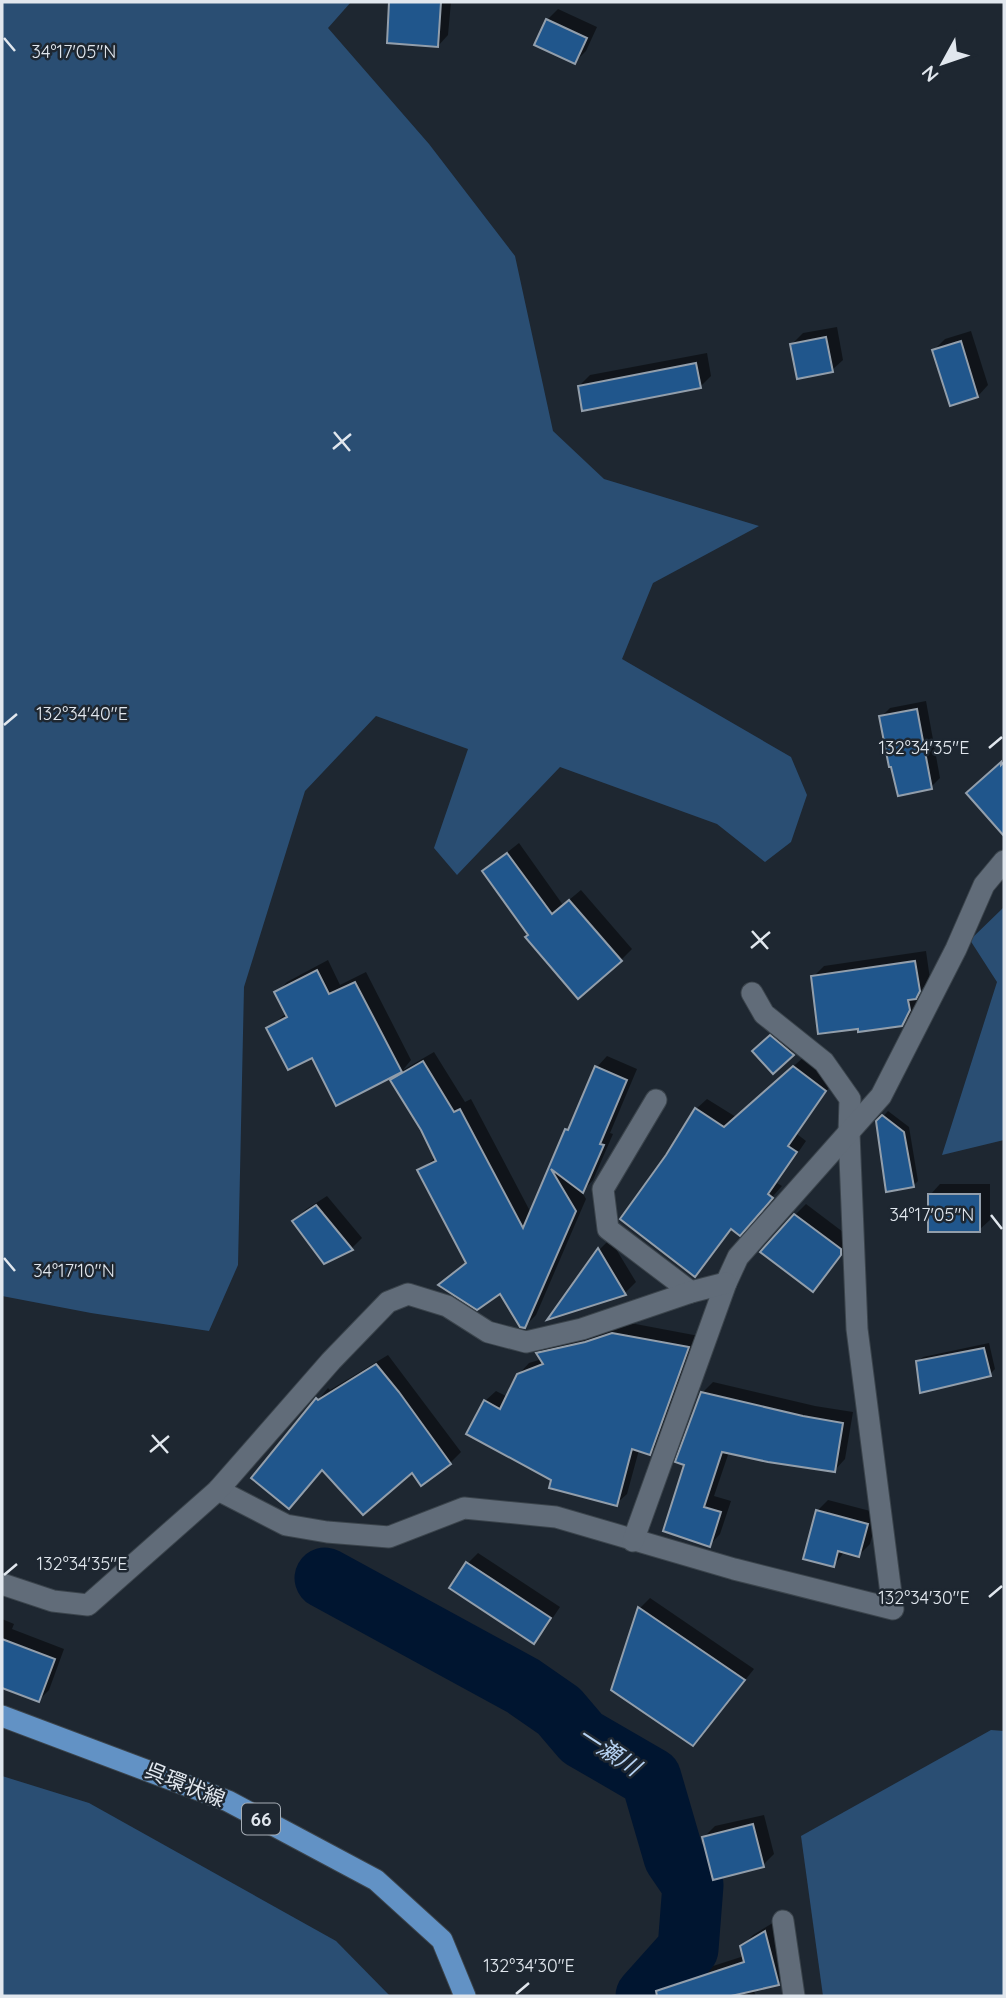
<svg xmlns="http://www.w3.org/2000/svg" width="1006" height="1998" font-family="Quicksand,'Noto Sans JP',sans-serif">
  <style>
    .green { fill: #2a4e73 }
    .shadow { fill: #0007 }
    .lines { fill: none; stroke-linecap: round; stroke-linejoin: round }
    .river { stroke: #001530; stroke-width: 61 }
    .building { fill: #20568c; stroke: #929eab; stroke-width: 2 }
    .street-casing { stroke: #3b444c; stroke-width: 23 }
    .primary-casing { stroke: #3b444c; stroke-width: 23 }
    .street { stroke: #616c79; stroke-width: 21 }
    .primary { stroke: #6292c5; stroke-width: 21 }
    .ticks { fill: none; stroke: #e1e7ee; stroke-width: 2.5 }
    .labels { text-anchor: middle; stroke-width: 5; stroke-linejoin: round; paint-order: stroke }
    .shield { fill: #1e2731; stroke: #a6adb5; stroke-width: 2 }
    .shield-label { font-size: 19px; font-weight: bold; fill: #e1e7ee }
    .street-label { font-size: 21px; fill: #e1e7ee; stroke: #1e2731 }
    .water-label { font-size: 23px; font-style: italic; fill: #b5d1f1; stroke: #1e2731 }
    .ticks-label { font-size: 18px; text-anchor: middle; fill: #e1e7ee; stroke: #1e2731; stroke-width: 5; stroke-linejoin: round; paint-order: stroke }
  </style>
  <rect width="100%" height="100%" fill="#1e2731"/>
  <!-- green -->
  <g class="green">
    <path d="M 2,2 L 351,2 L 328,28 L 429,144 L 515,256 L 553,431 L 604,479 L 759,526 L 653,583 L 622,659 L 791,757 L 807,795 L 791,842 L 765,862 L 717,824 L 560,767 L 457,875 L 434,848 L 468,749 L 376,716 L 305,791 L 244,987 L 238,1265 L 209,1331 L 91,1313 L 2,1296 Z"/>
    <path d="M 1004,907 L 1004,1140 L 942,1155 L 997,982 L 970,940 Z"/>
    <path d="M 991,1730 L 1004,1731 L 1004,1996 L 823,1996 L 801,1836 Z"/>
    <path d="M 2,1776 L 89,1803 L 336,1941 L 390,1996 L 2,1996 Z"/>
  </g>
  <!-- shadow -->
  <g class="shadow">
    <path d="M 391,2 L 451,2 L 448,35 L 438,46 L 388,41 Z"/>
    <path d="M 558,9 L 597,27 L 586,51 L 575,62 L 547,20 Z"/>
    <path d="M 837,327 L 843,360 L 832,370 L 792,344 L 803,333 Z"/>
    <path d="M 971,331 L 988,385 L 978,396 L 934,350 L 945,339 Z"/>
    <path d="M 707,353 L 711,376 L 700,387 L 579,386 L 590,375 Z"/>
    <path d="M 926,701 L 940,778 L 931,787 L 881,717 L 890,708 Z"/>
    <path d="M 519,843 L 563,905 L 581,890 L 632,949 L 621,960 L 530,935 L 484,871 Z"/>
    <path d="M 926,951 L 930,979 L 919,993 L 920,998 L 913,1013 L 901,1024 L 813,977 L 824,966 Z"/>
    <path d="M 328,960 L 340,985 L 366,972 L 411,1060 L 403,1070 L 434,1052 L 465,1102 L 471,1099 L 531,1213 L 597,1067 L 607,1056 L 637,1069 L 610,1133 L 613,1134 L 593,1180 L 582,1192 L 586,1199 L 536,1315 L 525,1326 L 501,1291 L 441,1284 L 467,1262 L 419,1171 L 436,1157 L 422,1129 L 393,1081 L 402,1070 L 337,1104 L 312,1056 L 268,1028 L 287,1013 L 276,993 L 287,982 Z"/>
    <path d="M 776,1031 L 797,1049 L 773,1071 L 754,1051 Z"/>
    <path d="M 805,1056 L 835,1079 L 797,1134 L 806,1141 L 777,1183 L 782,1186 L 750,1222 L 732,1228 L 695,1275 L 667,1156 L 696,1109 L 707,1099 L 736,1117 Z"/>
    <path d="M 888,1111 L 909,1127 L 918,1181 L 913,1186 L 878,1122 Z"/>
    <path d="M 940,1184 L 990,1184 L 990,1220 L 979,1230 L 930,1195 Z"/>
    <path d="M 327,1196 L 362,1238 L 352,1248 L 325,1262 L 295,1221 L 305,1210 Z"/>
    <path d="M 806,1204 L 851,1238 L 851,1243 L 812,1289 L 795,1215 Z"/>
    <path d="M 610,1239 L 636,1282 L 625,1293 L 551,1316 L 600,1249 Z"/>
    <path d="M 625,1322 L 699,1336 L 661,1442 L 650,1453 L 639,1450 L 627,1494 L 616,1504 L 553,1479 L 485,1401 L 496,1391 L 508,1397 L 518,1375 L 529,1363 L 542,1359 L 538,1353 L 549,1343 Z"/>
    <path d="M 989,1343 L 995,1369 L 990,1374 L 918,1362 L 923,1357 Z"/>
    <path d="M 388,1355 L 461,1452 L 450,1463 L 421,1483 L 412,1471 L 323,1468 L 253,1478 L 328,1388 L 330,1390 Z"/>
    <path d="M 713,1382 L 815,1406 L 853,1412 L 845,1459 L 835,1470 L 729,1452 L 714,1496 L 731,1501 L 720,1534 L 710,1545 L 686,1464 L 702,1393 Z"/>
    <path d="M 828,1500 L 878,1513 L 870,1544 L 859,1555 L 845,1551 L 834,1565 L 817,1511 Z"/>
    <path d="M 478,1553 L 560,1607 L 544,1631 L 533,1642 L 468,1563 Z"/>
    <path d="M 650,1598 L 754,1669 L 703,1733 L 640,1608 Z"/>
    <path d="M 2,1619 L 14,1624 L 12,1629 L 64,1649 L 49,1690 L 39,1700 L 2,1686 Z"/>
    <path d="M 764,1815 L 774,1854 L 763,1865 L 704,1837 L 715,1826 Z"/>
    <path d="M 776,1921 L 788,1972 L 778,1983 L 753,1989 L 756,1996 L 677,1996 L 691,1980 L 706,1973 L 713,1966 L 744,1956 L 742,1946 L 753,1935 Z"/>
  </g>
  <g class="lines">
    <!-- river -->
    <path class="river" d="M 325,1578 L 523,1686 L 559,1711 L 582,1738 L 651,1778 L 674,1857 L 693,1885 L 688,1949 L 646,1996"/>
  </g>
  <!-- building -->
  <g class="building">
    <path d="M 389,2 L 441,2 L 438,47 L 387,43 Z"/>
    <path d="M 546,19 L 587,38 L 575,64 L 534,45 Z"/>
    <path d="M 826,337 L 833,372 L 797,379 L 790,344 Z"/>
    <path d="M 961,341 L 978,397 L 950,406 L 932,350 Z"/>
    <path d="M 696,363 L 701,388 L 582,411 L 578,386 Z"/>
    <path d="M 917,709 L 932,789 L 898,796 L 891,767 L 889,767 L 879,716 Z"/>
    <path d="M 1001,762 L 1001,765 L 1004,762 L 1004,836 L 966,793 Z"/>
    <path d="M 507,853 L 552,914 L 569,900 L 622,961 L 578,999 L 525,937 L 528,935 L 482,871 Z"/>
    <path d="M 915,961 L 920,991 L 916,999 L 908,1000 L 910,1010 L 902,1026 L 858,1032 L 858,1029 L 818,1034 L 811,976 Z"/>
    <path d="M 317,970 L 329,994 L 355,982 L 402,1072 L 336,1106 L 312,1058 L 288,1070 L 266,1028 L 287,1017 L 274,992 Z"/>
    <path d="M 770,1035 L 794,1055 L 773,1074 L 752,1051 Z"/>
    <path d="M 423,1061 L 454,1112 L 460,1109 L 523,1228 L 565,1129 L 568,1130 L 595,1066 L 627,1080 L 600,1144 L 604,1145 L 583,1193 L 551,1169 L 576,1211 L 525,1328 L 520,1327 L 500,1294 L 477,1310 L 438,1285 L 466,1263 L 417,1170 L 436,1161 L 421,1130 L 390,1080 Z"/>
    <path d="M 793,1066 L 826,1091 L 788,1146 L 797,1152 L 768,1194 L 773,1198 L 740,1236 L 731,1229 L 695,1277 L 620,1219 L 666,1155 L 695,1108 L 724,1127 Z"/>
    <path d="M 882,1115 L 904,1132 L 914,1187 L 886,1192 L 876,1121 Z"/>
    <rect x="928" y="1194" width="52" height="38"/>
    <path d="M 316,1205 L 353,1250 L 324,1264 L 292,1221 Z"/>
    <path d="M 794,1214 L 841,1249 L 841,1255 L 813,1292 L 760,1252 Z"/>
    <path d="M 598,1248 L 626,1295 L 547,1320 Z"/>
    <path d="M 612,1333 L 689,1347 L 650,1455 L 632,1449 L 617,1506 L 549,1488 L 551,1480 L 466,1434 L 484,1400 L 500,1409 L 517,1374 L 543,1364 L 536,1353 L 585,1342 Z"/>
    <path d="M 984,1348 L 991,1376 L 920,1393 L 916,1361 Z"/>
    <path d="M 376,1364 L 399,1392 L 451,1464 L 421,1486 L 412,1473 L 363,1515 L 322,1470 L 289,1509 L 251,1478 L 316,1398 L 318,1400 Z"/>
    <path d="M 701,1392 L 803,1416 L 843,1423 L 835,1472 L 768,1462 L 722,1452 L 704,1507 L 721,1512 L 710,1547 L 663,1531 L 684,1465 L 675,1462 Z"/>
    <path d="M 816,1510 L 868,1524 L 859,1557 L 838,1551 L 834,1567 L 803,1559 Z"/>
    <path d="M 466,1562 L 551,1618 L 534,1644 L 449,1588 Z"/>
    <path d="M 638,1607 L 745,1680 L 693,1746 L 611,1690 Z"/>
    <path d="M 2,1639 L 55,1659 L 39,1702 L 2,1688 Z"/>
    <path d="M 753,1824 L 764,1867 L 713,1880 L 702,1837 Z"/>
    <path d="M 765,1931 L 779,1985 L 731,1996 L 657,1996 L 656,1991 L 744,1962 L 740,1946 Z"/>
  </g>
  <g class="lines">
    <!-- street casing -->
    <g class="street-casing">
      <g id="street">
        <path d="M 656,1100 L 603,1189 L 608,1229 L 691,1292"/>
        <path d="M 218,1490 L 286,1525 L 327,1532 L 389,1537 L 464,1508 L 556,1517 L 734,1569 L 893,1609 L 857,1329 L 849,1133 L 850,1099 L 824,1062 L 764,1014 L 752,993"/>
        <path d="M 633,1541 L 726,1283 L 738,1257 L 881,1096 L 956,949 L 984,885 L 1004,861"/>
        <path d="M 2,1584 L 53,1601 L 88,1605 L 218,1490 L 331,1361 L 388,1302 L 408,1294 L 447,1306 L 488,1332 L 526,1342 L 582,1329 L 691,1292 L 726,1283"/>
        <path d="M 783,1921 L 794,1996"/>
      </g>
    </g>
    <!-- primary casing -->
    <g class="primary-casing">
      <path id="primary" d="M 2,1716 L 228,1801 L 376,1880 L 442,1940 L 465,1996"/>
    </g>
    <!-- street -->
    <use href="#street" class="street"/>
    <!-- primary -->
    <use href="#primary" class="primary"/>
  </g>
  <!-- ticks -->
  <path class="ticks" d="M 4,38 L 15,51M 334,432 L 350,451M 333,449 L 351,434M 4,725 L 17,714M 989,748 L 1002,737M 752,931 L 768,949M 751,948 L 770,932M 991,1215 L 1002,1229M 4,1258 L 15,1271M 152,1435 L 168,1453M 150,1452 L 169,1436M 4,1575 L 17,1564M 989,1597 L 1002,1586M 516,1994 L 529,1983"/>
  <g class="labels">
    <!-- shield labels -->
    <rect class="shield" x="242" y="1803.5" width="38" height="31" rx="5"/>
    <g class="shield-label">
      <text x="261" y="1826">66</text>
    </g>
    <!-- street labels -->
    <g class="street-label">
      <text transform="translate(185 1785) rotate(22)" y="7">呉環状線</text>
    </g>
    <!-- water labels -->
    <g class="water-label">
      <text transform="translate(609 1751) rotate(33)" y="8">一瀬川</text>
    </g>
  </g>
  <g class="ticks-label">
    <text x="74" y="58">34°17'05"N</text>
    <text x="82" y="720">132°34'40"E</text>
    <text x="924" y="754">132°34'35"E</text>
    <text x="932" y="1221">34°17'05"N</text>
    <text x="74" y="1277">34°17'10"N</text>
    <text x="82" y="1570">132°34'35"E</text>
    <text x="924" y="1604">132°34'30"E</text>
    <text x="529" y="1972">132°34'30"E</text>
  </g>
  <!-- border -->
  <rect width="1006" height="1998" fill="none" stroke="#e1e7ee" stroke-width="7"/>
  <!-- north arrow -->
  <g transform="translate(943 63) rotate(230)" stroke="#1e2731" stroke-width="5" paint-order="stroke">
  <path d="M0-5L12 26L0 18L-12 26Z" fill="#e1e7ee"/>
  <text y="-10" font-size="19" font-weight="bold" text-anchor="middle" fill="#e1e7ee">N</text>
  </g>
</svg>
